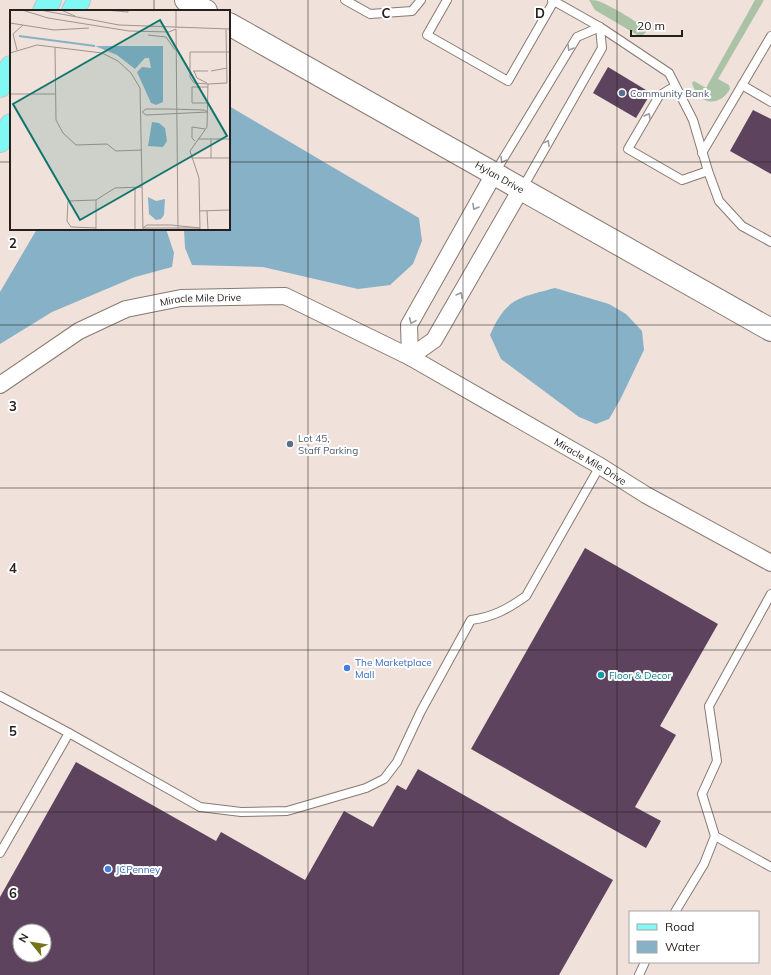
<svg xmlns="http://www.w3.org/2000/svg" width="771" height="975" viewBox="0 0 771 975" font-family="Mulish,sans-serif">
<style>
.green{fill:#aac2a6}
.water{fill:#87b1c6}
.building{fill:#5d435d;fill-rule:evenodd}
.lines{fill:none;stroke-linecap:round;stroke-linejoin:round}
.lane-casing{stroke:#877a73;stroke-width:10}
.street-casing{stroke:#877a73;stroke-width:18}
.secondary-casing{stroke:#877a73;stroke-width:24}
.primary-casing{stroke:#c6c5c4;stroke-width:24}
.lane{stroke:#fff;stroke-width:8}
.street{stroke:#fff;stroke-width:16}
.secondary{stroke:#fff;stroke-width:22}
.primary{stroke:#80f8f4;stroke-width:22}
.oneway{stroke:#9d9b9a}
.grid{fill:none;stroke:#25201e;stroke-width:1;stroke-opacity:0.55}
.service-dot{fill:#5c6f8a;stroke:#fff;stroke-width:1.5}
.shop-dot{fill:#3f7fe0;stroke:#fff;stroke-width:1.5}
.culture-dot{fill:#0f9aa8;stroke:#fff;stroke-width:1.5}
.labels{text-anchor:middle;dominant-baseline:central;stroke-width:4;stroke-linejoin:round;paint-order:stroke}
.service-label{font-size:10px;fill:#4e5e75;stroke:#fff;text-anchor:start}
.street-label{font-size:10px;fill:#25201e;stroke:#fff}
.shop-label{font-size:10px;fill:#366cbe;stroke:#fff;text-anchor:start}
.culture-label{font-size:10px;fill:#0d838f;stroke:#fff;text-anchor:start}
.inset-river{fill:none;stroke:#87b1c6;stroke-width:2}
.inset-road{fill:none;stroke:#9f948f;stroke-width:1}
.view{fill:#0f766e;fill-opacity:0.15;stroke:#0f766e;stroke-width:2}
.inset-edge{fill:none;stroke:#25201e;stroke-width:2}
.grid-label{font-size:13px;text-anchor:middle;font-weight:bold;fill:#25201e;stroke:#fff;stroke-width:4;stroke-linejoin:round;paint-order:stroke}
</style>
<rect width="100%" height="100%" fill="#f0e1da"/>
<g class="green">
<path d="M589,0C592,0 595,0 598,1C607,4 644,24 646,32L642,36H639L595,10Z"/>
<path d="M755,0H764L718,79L729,85L730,89C719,108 698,105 692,83L694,81L706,88Z"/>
</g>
<g class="water">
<path d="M229,106L419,218L422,241L413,264L390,285L358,289L263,267L192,265L185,248L184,229H229Z"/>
<path d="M37,229H166L174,253L172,267L135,277L52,312L0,344V292Z"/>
<path d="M555,288L609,304L626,314L642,331L644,350L620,400L609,419L596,424L579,417L501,359L490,335C506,298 518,298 555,288Z"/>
</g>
<g class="building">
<path d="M608,67L651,93L636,118L593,93Z"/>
<path d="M753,110L771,119V174L730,151Z"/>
<path d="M585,548L718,624L660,726L676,735L635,807L661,821L646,848L471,749Z"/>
<path d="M76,762L216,841L221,832L305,880L344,811L373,827L397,785L406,790L418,769L613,880L559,975H0V897ZM20,931H44V955H20Z"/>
</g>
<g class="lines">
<g class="lane-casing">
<g id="lane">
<path d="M345,0L370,14L412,11L421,0"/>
<path d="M447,0L427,35L508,81L554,1"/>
<path d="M552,0L600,27L669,73L693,120L708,171L719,201L742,226L771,242"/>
<path d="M742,85L771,102"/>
<path d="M675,86L659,96L628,149L682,180L708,171"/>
<path d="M702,153L771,36"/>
<path d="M494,174L577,37L600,27L602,48L522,189"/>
<path d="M0,696L69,733L200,807L241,812L287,811L366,788L384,779L397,762L421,711L471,620C493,617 508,609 526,596L600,466"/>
<path d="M715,836L771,867"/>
<path d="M0,853L69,733"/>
<path d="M675,912L704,864L715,836L702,794L717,761L709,706L771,594"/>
<path d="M639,975L645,962"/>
</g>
</g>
<g class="street-casing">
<g id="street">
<path d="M410,357L409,325L494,174"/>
<path d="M410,357L434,340L521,189"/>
<path id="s1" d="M0,385L79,331L126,309L181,298L285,296L410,357L600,466L646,495L771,563"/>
</g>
</g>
<g class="secondary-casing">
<g id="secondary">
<path d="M186,0L206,11"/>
<path id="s2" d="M229,24L771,330"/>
</g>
</g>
<g class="primary-casing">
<g id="primary">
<path d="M44,11L50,0"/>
<path d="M73,11L79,0"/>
<path d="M0,86L11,67"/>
<path d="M0,141L11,125"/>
</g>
</g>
<use href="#lane" class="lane"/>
<use href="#street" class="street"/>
<use href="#secondary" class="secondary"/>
<use href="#primary" class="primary"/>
</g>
<defs><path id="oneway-chevron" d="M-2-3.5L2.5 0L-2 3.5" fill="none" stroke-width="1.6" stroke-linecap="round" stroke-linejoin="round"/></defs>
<g class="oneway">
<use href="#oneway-chevron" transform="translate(570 48) rotate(121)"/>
<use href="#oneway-chevron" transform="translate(648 116) rotate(-60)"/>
<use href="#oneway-chevron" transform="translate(547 143) rotate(-60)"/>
<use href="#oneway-chevron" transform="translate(503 160) rotate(121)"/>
<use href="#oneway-chevron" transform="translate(475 207) rotate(120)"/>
<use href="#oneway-chevron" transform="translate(460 295) rotate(-60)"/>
<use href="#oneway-chevron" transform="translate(412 321) rotate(114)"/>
</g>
<path class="grid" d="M154,0V11M308,0V975M463,0V975M617,0V975M0,162H11M229,162H771M154,229V975M0,325H771M0,488H771M0,650H771M0,812H771"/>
<g class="service-dot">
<circle cx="622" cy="93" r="4"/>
<circle cx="290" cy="444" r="4"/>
</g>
<g class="shop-dot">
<circle cx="347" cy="668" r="4"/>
<circle cx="108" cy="869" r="4"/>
</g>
<circle class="culture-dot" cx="601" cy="675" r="4"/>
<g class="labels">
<g class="service-label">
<text x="630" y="93">Community Bank</text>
<text x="298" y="438">Lot 45,<tspan x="298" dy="12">Staff Parking</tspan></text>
</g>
<g class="street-label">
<text stroke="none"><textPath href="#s2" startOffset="311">Hylan Drive</textPath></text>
<text stroke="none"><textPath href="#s1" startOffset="223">Miracle Mile Drive</textPath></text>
<text stroke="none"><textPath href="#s1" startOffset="655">Miracle Mile Drive</textPath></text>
</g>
<g class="shop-label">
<text x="355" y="662">The Marketplace<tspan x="355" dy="12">Mall</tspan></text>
<text x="116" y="869">JCPenney</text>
</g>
<g class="culture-label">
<text x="609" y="675">Floor &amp; Decor</text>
</g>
</g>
<g transform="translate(10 10)">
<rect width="220" height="220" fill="#f0e1da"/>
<path d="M85,36H153V92L146,95L141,93L127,62L132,57L141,58L139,48H135L125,59L107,45ZM142,112L149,113L155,118L157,131L153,137L138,136ZM138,187L146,191L155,189L154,205L151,209L146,210L139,204Z" fill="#87b1c6"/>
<path class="inset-river" d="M9,26L85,36"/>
<path class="inset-road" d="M12,0L38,8L119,21L159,22L166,19M30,0L109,15L220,19M51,0L65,6M95,0L118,2V0M0,13L44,20L79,18M166,18V0M166,19L168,220M138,25L156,27L165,40M45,37L46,110L53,123L66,135L97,134L106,141L132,140M7,40L3,24L13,15M0,43L27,35L92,43L108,51L121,63L130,78L133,220M183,61H198M184,61L187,68L197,73M201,61L217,58M198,74L184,73L180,67V42H220M198,77H182V93H198M0,84H46M132,102L136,99H159L194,100L198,102M132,102L136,105L198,102M188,129H220M201,129V148M185,131L182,128V117L195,119M181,148H220M125,177V220M189,201L220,200M197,201L198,220M86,218L61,217L57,211L58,191L86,190L105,178L132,177M133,218L137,215H161L190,218M133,218H190M86,219V190M190,220L189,168L180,141L197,117L198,74L217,73L216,19"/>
<path class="view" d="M150,10L217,126L70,210L3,94Z"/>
<rect width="220" height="220" class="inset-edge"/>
</g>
<g class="grid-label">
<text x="386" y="18">C</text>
<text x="540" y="18">D</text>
<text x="13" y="248">2</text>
<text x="13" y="411">3</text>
<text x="13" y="573">4</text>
<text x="13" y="736">5</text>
<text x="13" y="898">6</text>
</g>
<rect x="629" y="911" width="130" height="52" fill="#ffffff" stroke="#a8a6a5"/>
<rect x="637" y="924" width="20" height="6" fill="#80f8f4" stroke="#a8a6a5"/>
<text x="665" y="931" font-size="12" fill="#25201e">Road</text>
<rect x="637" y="941" width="20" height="12" fill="#87b1c6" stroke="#a8a6a5"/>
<text x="665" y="951" font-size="12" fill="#25201e">Water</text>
<g transform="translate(32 943) rotate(300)"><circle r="19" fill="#ffffff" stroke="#a8a6a5"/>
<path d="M0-3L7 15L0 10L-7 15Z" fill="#76751a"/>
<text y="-6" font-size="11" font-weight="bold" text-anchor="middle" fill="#25201e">N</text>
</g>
<path d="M631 30v6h51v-6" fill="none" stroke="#25201e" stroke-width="2"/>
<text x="637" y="30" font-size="12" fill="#25201e" stroke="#ffffff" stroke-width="3" paint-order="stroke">20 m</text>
</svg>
